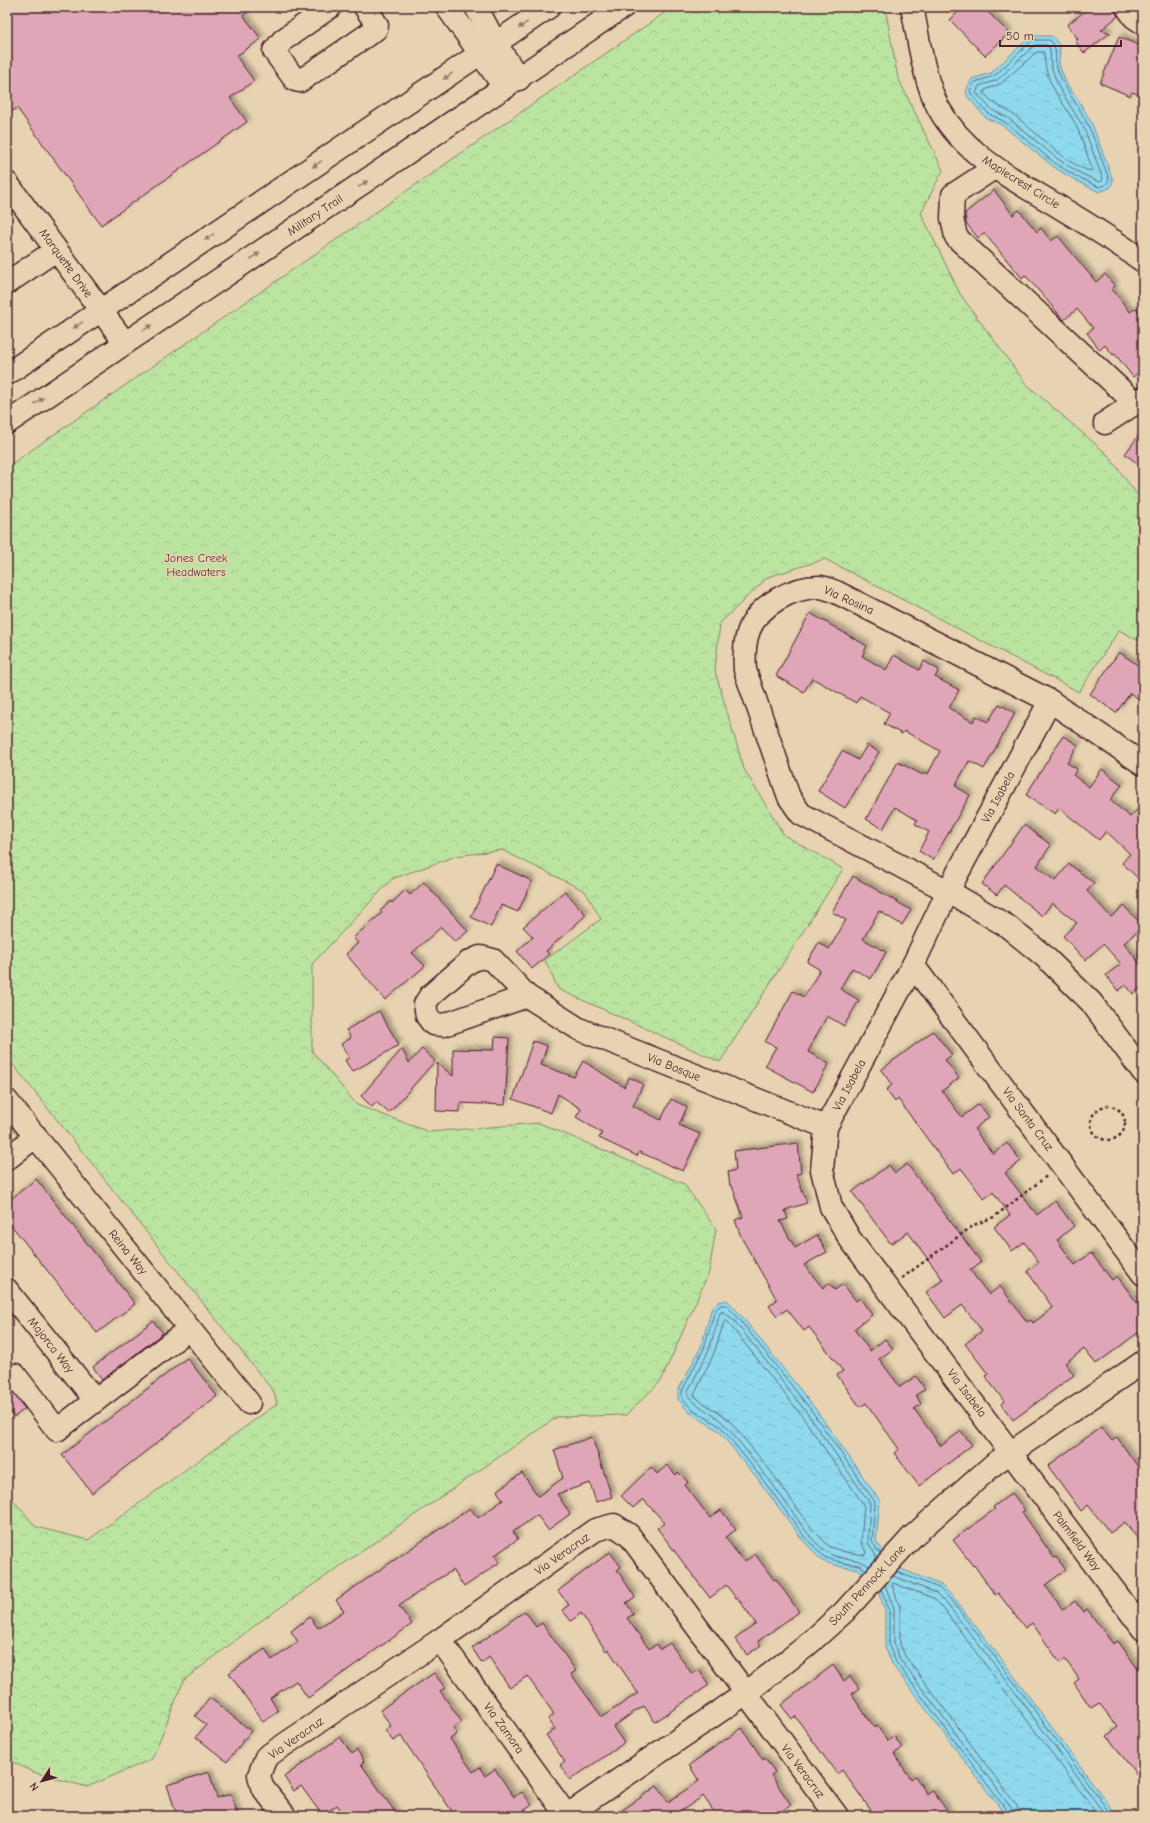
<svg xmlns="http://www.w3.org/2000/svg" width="1150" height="1823" viewBox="0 0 1150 1823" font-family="'Comic Neue',sans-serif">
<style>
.forest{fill:url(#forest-crowns);stroke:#828266}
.water{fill:url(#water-ripples);stroke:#738fa0}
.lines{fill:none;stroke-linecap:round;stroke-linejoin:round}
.shore{stroke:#656979;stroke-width:1}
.building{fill:#dfa6b8;stroke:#4a1f2b;filter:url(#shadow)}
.minor-casing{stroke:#4a1f2b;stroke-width:25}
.major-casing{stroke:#4a1f2b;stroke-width:25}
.path{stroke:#4a1f2b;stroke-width:2.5;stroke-dasharray:3 3;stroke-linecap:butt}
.minor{stroke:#e7d3b1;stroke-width:22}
.major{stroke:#e7d3b1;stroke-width:22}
.oneway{fill:#98796e}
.labels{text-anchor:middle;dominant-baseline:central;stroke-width:3.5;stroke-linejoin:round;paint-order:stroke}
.street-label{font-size:12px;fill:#4a1f2b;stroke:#e7d3b1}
.park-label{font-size:12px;fill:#5b3d3d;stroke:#e7d3b1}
</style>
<defs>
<pattern id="forest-crowns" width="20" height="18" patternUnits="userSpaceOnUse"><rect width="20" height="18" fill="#bbe4a1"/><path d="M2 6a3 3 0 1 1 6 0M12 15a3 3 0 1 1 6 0" fill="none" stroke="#a2c38b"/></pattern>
<pattern id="water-ripples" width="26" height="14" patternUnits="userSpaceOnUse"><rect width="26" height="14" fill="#8ed9ee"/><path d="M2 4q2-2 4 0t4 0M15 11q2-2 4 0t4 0" fill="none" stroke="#7cbacc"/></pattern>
<filter id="shadow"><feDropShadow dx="3.5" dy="-3.5" stdDeviation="2" flood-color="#0004"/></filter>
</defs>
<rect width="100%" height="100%" fill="#e7d3b1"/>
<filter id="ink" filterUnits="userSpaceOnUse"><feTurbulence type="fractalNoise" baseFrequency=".025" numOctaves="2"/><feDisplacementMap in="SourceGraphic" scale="8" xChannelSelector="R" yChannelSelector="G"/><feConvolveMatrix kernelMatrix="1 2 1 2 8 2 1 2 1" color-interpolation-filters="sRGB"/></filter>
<g filter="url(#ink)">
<path class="forest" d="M673,7H885L898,78L943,170L921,213L960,294L1026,384L1108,455L1143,503V643L1119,630L1079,692L825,559L768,577L720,623L715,671L744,769L784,835L843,869L720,1062L558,989L545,960L601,919L585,891L502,850L456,856L392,879L312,964V1051L357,1105L429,1132L539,1123L684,1184L716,1229L709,1272L661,1381L626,1415L557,1417L262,1620L184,1680L152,1759L87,1787L33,1772L7,1759V1493L36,1527L88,1540L277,1404L274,1392L7,1057V467Z"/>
<g class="water">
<path d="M1031,36H1052L1060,46L1059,64L1066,83L1079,101L1092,124L1113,180L1110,188L1099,192L1073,179L1054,167L1002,125L986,118L968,97L966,91L972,79L991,73Z"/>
<path d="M727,1300L739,1313L814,1407L880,1501L876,1541L885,1554L896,1567L941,1585L953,1597L1005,1664L1117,1816H1006L892,1664L885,1647V1610L879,1594L871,1579L858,1569L842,1567L822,1561L802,1539L757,1478L718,1430L689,1412L678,1399V1391L701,1347L712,1307L719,1302Z"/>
</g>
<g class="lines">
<g class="shore">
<path d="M1033,40H1050C1059,49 1053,60 1058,71C1065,90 1079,106 1088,125C1096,142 1102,161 1109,179L1106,185L1099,187L1075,176L1056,164L1005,122L989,114L972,95L970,91L975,82L994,76Z"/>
<path d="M1035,45H1047L1050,49L1051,66L1058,86L1084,128L1103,179L1102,181L1099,182L1078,172L1059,160L1008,118L992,110L976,93L979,86L997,80Z"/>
<path d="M1037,52H1044C1045,89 1065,100 1078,130C1084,143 1087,156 1092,168L1091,171C1066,166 1033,128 1011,113C999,105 995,106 984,93L985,90L1000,84Z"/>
<path d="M727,1321L802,1416L864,1505L861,1542L866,1552L865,1555L845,1552L830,1547L813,1530L769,1469L729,1420L699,1400L694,1395L714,1353L724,1322Z"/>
<path d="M869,1566C856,1556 839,1561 827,1552C809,1540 797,1517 784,1500C766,1475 746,1450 726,1426C716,1414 699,1409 688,1396L687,1393L709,1350L720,1313L722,1311L733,1319L807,1413L870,1503L868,1542L877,1558"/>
<path d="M866,1570L859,1565L843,1563L824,1557L805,1537L760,1476L721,1427L692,1409L682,1398V1391L704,1348L715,1310L721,1305H726L736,1315L811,1410L875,1502L872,1541L880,1554"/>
<path d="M897,1572L939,1588L950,1599L1002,1666L1112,1816"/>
<path d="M893,1576L936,1593L946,1603L998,1669L1106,1816"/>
<path d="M885,1585L894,1609V1645L900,1659L1012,1809L1014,1816"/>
<path d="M881,1589L889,1609V1646L896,1662L1008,1812L1009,1816"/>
<path d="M1020,1816L1017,1806L905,1656L900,1644V1607L892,1585L893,1583L933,1598L942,1607L1099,1816"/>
</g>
</g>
<g class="building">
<path d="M7,7H254L243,15L261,39L236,56L254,81L230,98L247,122L101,225L17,108L7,115Z"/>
<path d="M963,7H983L1009,33L985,56L950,20Z"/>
<path d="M1090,7H1113L1118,16L1101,30L1110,33L1084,53L1075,41L1078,39L1067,25Z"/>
<path d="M1119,37L1143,47V96L1132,92L1130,96L1100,83Z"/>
<path d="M994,190L1013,215L1019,210L1037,232L1041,228L1051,241L1058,236L1096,282L1105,274L1115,286L1112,289L1130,312L1136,308L1143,317V369L1133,377L1115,354L1113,355L1105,345L1100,350L1087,333L1093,328L1077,309L1064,320L1025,275L1022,278L984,233L978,238L966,223L965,213Z"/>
<path d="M1143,430V468L1125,454Z"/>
<path d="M810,613L867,646L862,656L886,670L894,655L919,670L924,661L939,670L935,677L959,690L949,708L973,722L976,716L988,722L999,704L1015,713L984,769L969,761L955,786L970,795L933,860L919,851L929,832L915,824L917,820L895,807L883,829L866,819L898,762L923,775L925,772L928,774L940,751L904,731L902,734L884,724L890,713L860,696L856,703L812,678L804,692L776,676Z"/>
<path d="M1119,652L1143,669V702L1130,693L1116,713L1090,694Z"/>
<path d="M1063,736L1078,745L1067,763L1077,769L1073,775L1089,787L1102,769L1122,785L1110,800L1130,817L1143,804V883L1122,863L1130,854L1106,831L1099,840L1059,808L1055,814L1026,795Z"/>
<path d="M867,745L879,752L845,808L818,791L842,751L858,760Z"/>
<path d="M1024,825L1051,845L1037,866L1055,881L1069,864L1094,883L1087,891L1111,917L1124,906L1143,926L1124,943L1143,968V986L1133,994L1126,985L1118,991L1106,975L1121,964L1103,944L1085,960L1063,936L1077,923L1052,903L1042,916L1004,885L997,895L982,884Z"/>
<path d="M496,864L532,881L518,912L501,905L491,927L471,917Z"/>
<path d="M853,876L911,910L902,925L879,911L863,939L886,952L871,979L852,968L840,989L859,1000L844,1026L827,1016L815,1038L808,1052L829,1064L813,1092L765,1066L776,1047L765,1042L793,991L804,997L820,970L807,962L819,942L829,949L846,920L832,912Z"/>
<path d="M424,882L468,931L455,942L441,927L412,953L425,966L385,1000L346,954L358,943L353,938L382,913L380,911L391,901L392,903L405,890L410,895Z"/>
<path d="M565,891L586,915L546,951L549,954L532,969L517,951L533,937L523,927Z"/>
<path d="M379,1011L399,1045L352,1072L345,1060L349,1058L341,1044L351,1038L346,1030Z"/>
<path d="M933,1031L952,1055L945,1060L959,1078L942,1091L962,1117L979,1104L989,1117L974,1129L993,1154L1007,1143L1021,1161L1005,1173L1037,1215L1055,1201L1074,1226L1057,1240L1075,1265L1091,1253L1112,1280L1117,1276L1143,1311V1329L1096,1364L1084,1349L1065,1363L1074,1375L1013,1420L1001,1404L1004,1401L985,1376L988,1374L965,1344L982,1331L962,1305L945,1318L926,1292L943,1280L908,1232L891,1244L852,1192L889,1165L895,1173L907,1164L981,1262L970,1270L989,1295L1000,1286L1027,1322L1031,1320L1033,1323L1053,1308L1027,1271L1039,1262L1024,1242L1012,1251L994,1227L1010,1215L993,1192L984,1199L961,1168L953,1174L898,1099L895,1102L886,1090L892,1085L881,1070Z"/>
<path d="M495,1037L509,1038L505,1105L460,1103V1112L436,1111L437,1063L453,1076V1049L494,1050Z"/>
<path d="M533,1041L547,1046L541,1065L574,1077L583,1061L624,1087L629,1077L643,1084L633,1106L661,1120L671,1099L687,1107L679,1125L700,1134L683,1171L639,1152L637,1156L599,1138L602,1133L576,1117L581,1109L558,1094L551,1113L513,1099Z"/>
<path d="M402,1049L409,1063L422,1049L435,1061L389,1113L376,1102L372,1107L361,1096Z"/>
<path d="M798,1143L801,1173L796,1174L807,1203L785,1210L788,1219L780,1221L795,1248L817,1235L827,1252L804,1265L823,1288L829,1283L835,1290L843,1284L856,1301L860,1298L872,1315L854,1329L870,1351L885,1339L893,1349L879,1359L900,1387L916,1376L925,1389L916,1395L921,1404L914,1409L941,1446L961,1431L972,1445L919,1486L894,1453L899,1449L866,1403L860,1407L837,1375L843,1371L809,1327L804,1331L787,1309L777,1316L769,1306L777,1300L741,1237L735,1220L743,1217L732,1186H730L728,1172L736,1170L734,1151Z"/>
<path d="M36,1179L135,1304L97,1333L7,1220V1202Z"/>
<path d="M153,1321L163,1333L102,1380L93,1367Z"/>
<path d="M187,1358L217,1396L92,1493L62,1455Z"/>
<path d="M7,1385L25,1409L14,1417L7,1407Z"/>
<path d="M1101,1427L1112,1441L1117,1437L1143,1474V1546L1125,1522L1110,1533L1088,1505L1081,1511L1048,1466Z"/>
<path d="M592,1437L612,1497L596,1502L590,1483L557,1494L570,1514L548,1530L537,1515L513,1532L518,1539L495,1555L500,1562L464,1587L453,1570L433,1582L399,1606L412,1624L308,1698L296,1681L270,1698L278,1711L263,1722L229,1673L265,1649L272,1660L298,1642L291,1631L310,1617L318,1628L344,1611L336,1600L470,1508L478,1518L503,1500L497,1491L522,1473L538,1496L563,1478L554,1450Z"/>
<path d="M667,1465L676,1475L678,1472L688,1482L685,1485L710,1518L721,1510L736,1530L725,1537L744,1562L755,1554L774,1580L776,1579L799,1612L758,1641L761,1645L747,1655L735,1639L756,1624L737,1597L736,1598L726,1585L710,1598L657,1528L665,1523L643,1499L633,1508L621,1496L651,1467L657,1474Z"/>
<path d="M1012,1493L1025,1510L1022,1512L1054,1558L1056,1557L1066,1570L1045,1585L1063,1610L1075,1601L1083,1612L1087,1609L1113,1644L1118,1641L1143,1676V1783L1107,1736L1118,1727L1099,1703L1091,1708L1074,1683L1079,1679L1065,1659L1060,1663L1032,1623L1025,1628L998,1593L995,1595L974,1565L973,1566L953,1540L995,1509L993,1507Z"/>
<path d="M610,1552L621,1567L617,1570L635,1597L626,1603L634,1614L627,1618L649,1649L657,1644L660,1649L670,1643L692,1674L699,1670L709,1685L655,1722L644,1706L638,1710V1709L613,1727L624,1743L570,1780L560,1765L565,1762L546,1735L555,1729L548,1719L554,1714L527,1676L510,1688L489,1657L482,1663L472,1648L525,1611L536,1627L542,1623L576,1671L571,1674L602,1717L638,1693L608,1649L606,1651L581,1613L571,1621L562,1610L569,1605L558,1591Z"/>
<path d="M833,1665L844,1681L850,1676L859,1688L851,1694L875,1728L877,1726L888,1741L894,1736L902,1748L894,1754L911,1779L915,1776L927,1794L932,1790L951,1816H875L842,1770L837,1774L795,1716L792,1719L781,1705Z"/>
<path d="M434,1673L445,1688L440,1691L462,1722L453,1728L457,1734L450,1739L473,1772L480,1767L485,1776L495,1769L514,1797L522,1792L532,1805L516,1816H455L401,1736L393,1741L385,1730L391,1726L380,1710Z"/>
<path d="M210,1698L251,1731L227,1762L196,1737L206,1725L195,1716Z"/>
<path d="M742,1728L763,1760L765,1758L775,1772L771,1775L791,1805L775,1816H717L703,1796L677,1814L678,1816H614L657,1786L668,1802L699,1781L689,1765Z"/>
<path d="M340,1737L352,1754L357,1750L364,1761L361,1764L398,1816H345L337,1805L322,1815L301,1786L294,1791L284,1777Z"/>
<path d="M209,1772L217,1798L231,1794L238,1816H177L167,1785Z"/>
</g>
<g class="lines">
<g class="minor-casing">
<g id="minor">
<path d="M330,7L283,40L274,51L295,80L300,81L376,29L377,25L365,7"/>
<path d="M447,7L505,88"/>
<path d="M476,7L496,44L519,79"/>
<path d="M912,7C919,40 923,77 938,107C964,155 1011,178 1056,205C1086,223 1115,241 1143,261"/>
<path d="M1127,7L1134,17L1143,23"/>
<path d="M994,168L953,195L952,218L956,237L1135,403"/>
<path d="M7,183L125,343"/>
<path d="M7,283L56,250"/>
<path d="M1105,423L1143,398"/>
<path d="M1050,701L948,891L913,965L826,1127L822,1170L831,1207L850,1239L1143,1629"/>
<path d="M1143,764L1050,701L836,592C831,590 824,587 819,587C792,587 759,605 749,630C744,643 744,656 745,670L789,797L801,814L948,891L1007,926L1044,956L1091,1002L1143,1072"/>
<path d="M913,965L1143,1274"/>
<path d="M527,996L444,1025L433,1024L427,1016L425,1004L430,996L469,962L480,957L493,960L527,996L579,1029L826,1127"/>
<path d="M7,1101L249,1403"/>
<path d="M7,1159L36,1136"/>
<path d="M7,1290L95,1400"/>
<path d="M15,1375L57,1430L189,1329"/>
<path d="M440,1640L567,1816"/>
<path d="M285,1816L262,1787L259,1775L266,1757L440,1640L595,1530L614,1525L629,1535L837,1816"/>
<path d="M566,1816L745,1694L805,1647L844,1612L913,1536L994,1464L1143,1362"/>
</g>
</g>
<g class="major-casing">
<g id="major">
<path d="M7,374L549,7"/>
<path d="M7,423L623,7"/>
</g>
</g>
<g class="path">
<circle cx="1108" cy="1123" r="17"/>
<path d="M902,1278L974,1225L994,1217L1048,1175"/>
</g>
<use href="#minor" class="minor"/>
<use href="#major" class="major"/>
</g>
<defs><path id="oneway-solid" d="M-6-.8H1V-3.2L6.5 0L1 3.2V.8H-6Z"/></defs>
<g class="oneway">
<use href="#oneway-solid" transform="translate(523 25) rotate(145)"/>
<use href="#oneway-solid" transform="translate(448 76) rotate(146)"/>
<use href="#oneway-solid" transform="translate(317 164) rotate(146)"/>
<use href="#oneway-solid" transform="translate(363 184) rotate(-34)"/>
<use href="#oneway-solid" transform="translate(209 237) rotate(146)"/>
<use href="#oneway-solid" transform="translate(255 256) rotate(-34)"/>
<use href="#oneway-solid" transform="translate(78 325) rotate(146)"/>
<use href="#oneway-solid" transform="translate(147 328) rotate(-34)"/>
<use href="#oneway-solid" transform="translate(39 401) rotate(-34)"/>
</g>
</g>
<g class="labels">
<g class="street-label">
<text transform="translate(1021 182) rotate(32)">Maplecrest Circle</text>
<text transform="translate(315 215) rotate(-34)">Military Trail</text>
<text transform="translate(66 263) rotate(54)">Marquette Drive</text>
<text transform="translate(849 600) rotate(24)">Via Rosina</text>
<text transform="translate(998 797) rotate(-62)">Via Isabela</text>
<text transform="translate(674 1067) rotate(22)">Via Bosque</text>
<text transform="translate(849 1085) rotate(-62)">Via Isabela</text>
<text transform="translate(1028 1119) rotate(53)">Via Santa Cruz</text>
<text transform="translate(128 1252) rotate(51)">Reina Way</text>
<text transform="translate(51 1345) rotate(52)">Majorca Way</text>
<text transform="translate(967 1393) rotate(53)">Via Isabela</text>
<text transform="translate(1077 1541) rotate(53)">Palmfield Way</text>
<text transform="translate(562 1554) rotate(-35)">Via Veracruz</text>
<text transform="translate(867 1585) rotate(-47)">South Pennock Lane</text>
<text transform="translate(504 1728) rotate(54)">Via Zamora</text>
<text transform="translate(296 1738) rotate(-35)">Via Veracruz</text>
<text transform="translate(803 1771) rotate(53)">Via Veracruz</text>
</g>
<g class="park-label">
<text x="196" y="558">Jones Creek<tspan x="196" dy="14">Headwaters</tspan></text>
</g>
</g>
<rect width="1150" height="1823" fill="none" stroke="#e7d3b1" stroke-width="24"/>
<rect x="12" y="12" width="1126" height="1799" fill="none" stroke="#4a1f2b" stroke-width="1.5" filter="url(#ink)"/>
<g transform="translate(42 1781) rotate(234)" stroke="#e7d3b1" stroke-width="3" paint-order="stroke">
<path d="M0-3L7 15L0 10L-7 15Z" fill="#4a1f2b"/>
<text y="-6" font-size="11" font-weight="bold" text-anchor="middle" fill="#4a1f2b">N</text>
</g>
<path d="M1000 40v6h121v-6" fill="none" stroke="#4a1f2b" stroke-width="2"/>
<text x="1006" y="40" font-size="12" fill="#4a1f2b" stroke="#e7d3b1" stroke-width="3" paint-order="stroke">50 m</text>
</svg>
